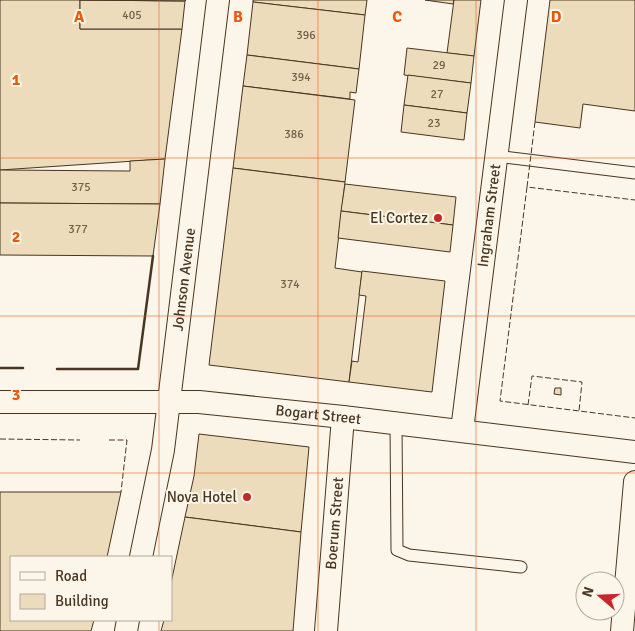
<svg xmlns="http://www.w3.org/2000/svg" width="635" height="631" viewBox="0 0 635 631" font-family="Signika,sans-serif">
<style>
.building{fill:#ecdcbc;stroke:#4a3520}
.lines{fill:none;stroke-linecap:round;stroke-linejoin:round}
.service-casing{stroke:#4a3520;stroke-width:13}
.minor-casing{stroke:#4a3520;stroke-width:24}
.service{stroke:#fbf6e9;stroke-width:11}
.minor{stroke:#fbf6e9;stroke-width:22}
.fence{stroke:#4a3520;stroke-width:1;stroke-dasharray:6 2.5;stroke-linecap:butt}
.wall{stroke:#4a3520;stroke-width:2.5}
.grid{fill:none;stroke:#e8590c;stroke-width:1;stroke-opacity:0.55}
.poi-dot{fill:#c62828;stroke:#fbf6e9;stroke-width:2}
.labels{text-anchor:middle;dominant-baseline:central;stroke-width:4;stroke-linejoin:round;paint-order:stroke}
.number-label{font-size:12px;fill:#725f47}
.street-label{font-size:15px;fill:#4a3520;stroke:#fbf6e9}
.poi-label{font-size:15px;fill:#4a3520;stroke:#fbf6e9;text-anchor:end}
.grid-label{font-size:16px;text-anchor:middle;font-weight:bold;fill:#e8590c;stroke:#fbf6e9;stroke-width:4;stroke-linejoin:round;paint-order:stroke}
</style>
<rect width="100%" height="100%" fill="#fbf6e9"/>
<g class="building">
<path d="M0,0H80V29H182L165,159L0,170Z"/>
<path d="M80,0L185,1L182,29H80Z"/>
<path d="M80,0H186L185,1Z"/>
<path d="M253,0H367L365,15L253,2Z"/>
<path d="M425,0H454L453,4Z"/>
<path d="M454,0H481L474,56L447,53Z"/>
<path d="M550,0H635V111L583,104L580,128L535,122Z"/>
<path d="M253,2L365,15L359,69L247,55Z"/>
<path d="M407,48L474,56L471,83L404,75Z"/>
<path d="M247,55L359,69L356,93L350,92V99L243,86Z"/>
<path d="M408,75L471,83L467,113L404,105Z"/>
<path d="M243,86L355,100L345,182L233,168Z"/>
<path d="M404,105L467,113L464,140L401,132Z"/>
<path d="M165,159L160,204L0,203V170L130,171V161Z"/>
<path d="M233,168L345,182L335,268L362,272L349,382L209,365Z"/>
<path d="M345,184L456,197L453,225L341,211Z"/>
<path d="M0,203L160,204L153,256L0,255Z"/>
<path d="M341,211L453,225L450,252L338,238Z"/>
<path d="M362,271L445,281L432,392L349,382L352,361L358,362L366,296L359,295Z"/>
<path d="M555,388H561V395L554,394Z"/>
<path d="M199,434L309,447L301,532L185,517L194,476Z"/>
<path d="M0,492H121L107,557H11V620H94L91,631H0Z"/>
<path d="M185,517L301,532L293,631H161L164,620H171V583Z"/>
</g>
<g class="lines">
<g class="service-casing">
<g id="service">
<path d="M496,156L635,173"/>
<path d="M396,423L397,550L409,555L521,567"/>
</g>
</g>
<g class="minor-casing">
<g id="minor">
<path id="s1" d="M0,402H199L343,417L635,452"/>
<path id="s2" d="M462,430L516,0"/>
<path id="s3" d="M141,557L163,450L218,0"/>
<path d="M126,631L128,620"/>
<path id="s4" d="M326,631L343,417"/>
<path d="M622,631L635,482"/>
</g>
</g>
<use href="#service" class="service"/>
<use href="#minor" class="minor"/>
<g class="fence">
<path d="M535,122L527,187L635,200"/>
<path d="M527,187L500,401L635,418"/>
<path d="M528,405L532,376L582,382L579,411"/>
<path d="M0,439L80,440"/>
<path d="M109,440H127L121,492"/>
</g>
<g class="wall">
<path d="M0,368H23"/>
<path d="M57,369H138L153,256"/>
</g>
</g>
<path class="grid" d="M159,0V557M318,0V631M476,0V631M0,158H635M0,316H635M0,473H635M159,620V631"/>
<g class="poi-dot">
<circle cx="438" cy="218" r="5"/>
<circle cx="247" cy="497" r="5"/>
</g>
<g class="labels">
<g class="number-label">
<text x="132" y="15">405</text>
<text x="306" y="35">396</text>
<text x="439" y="65">29</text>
<text x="301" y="77">394</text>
<text x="437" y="94">27</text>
<text x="434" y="123">23</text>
<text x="294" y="134">386</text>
<text x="81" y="187">375</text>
<text x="78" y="229">377</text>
<text x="290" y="284">374</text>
</g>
<g class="street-label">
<text stroke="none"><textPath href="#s2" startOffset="216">Ingraham Street</textPath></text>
<text stroke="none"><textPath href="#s3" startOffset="281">Johnson Avenue</textPath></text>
<text stroke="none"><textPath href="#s1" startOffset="319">Bogart Street</textPath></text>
<text stroke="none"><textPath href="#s4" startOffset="108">Boerum Street</textPath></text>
</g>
<g class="poi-label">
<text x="428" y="218">El Cortez</text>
<text x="237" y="497">Nova Hotel</text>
</g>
</g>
<g class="grid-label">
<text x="79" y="22">A</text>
<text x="238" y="22">B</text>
<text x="397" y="22">C</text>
<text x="556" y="22">D</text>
<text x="16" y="85">1</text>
<text x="16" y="242">2</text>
<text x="16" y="400">3</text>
</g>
<rect x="10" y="556" width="162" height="65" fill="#fbf6e9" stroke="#b4a999"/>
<rect x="20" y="572" width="25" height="8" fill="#fbf6e9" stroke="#b4a999"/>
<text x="55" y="581" font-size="15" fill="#4a3520">Road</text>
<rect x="20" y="594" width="25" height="15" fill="#ecdcbc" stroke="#b4a999"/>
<text x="55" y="606" font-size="15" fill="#4a3520">Building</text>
<g transform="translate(600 596) rotate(289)"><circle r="24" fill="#fbf6e9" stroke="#b4a999"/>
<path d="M0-4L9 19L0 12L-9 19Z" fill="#c62828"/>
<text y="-8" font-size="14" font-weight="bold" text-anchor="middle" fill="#4a3520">N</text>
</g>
</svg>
